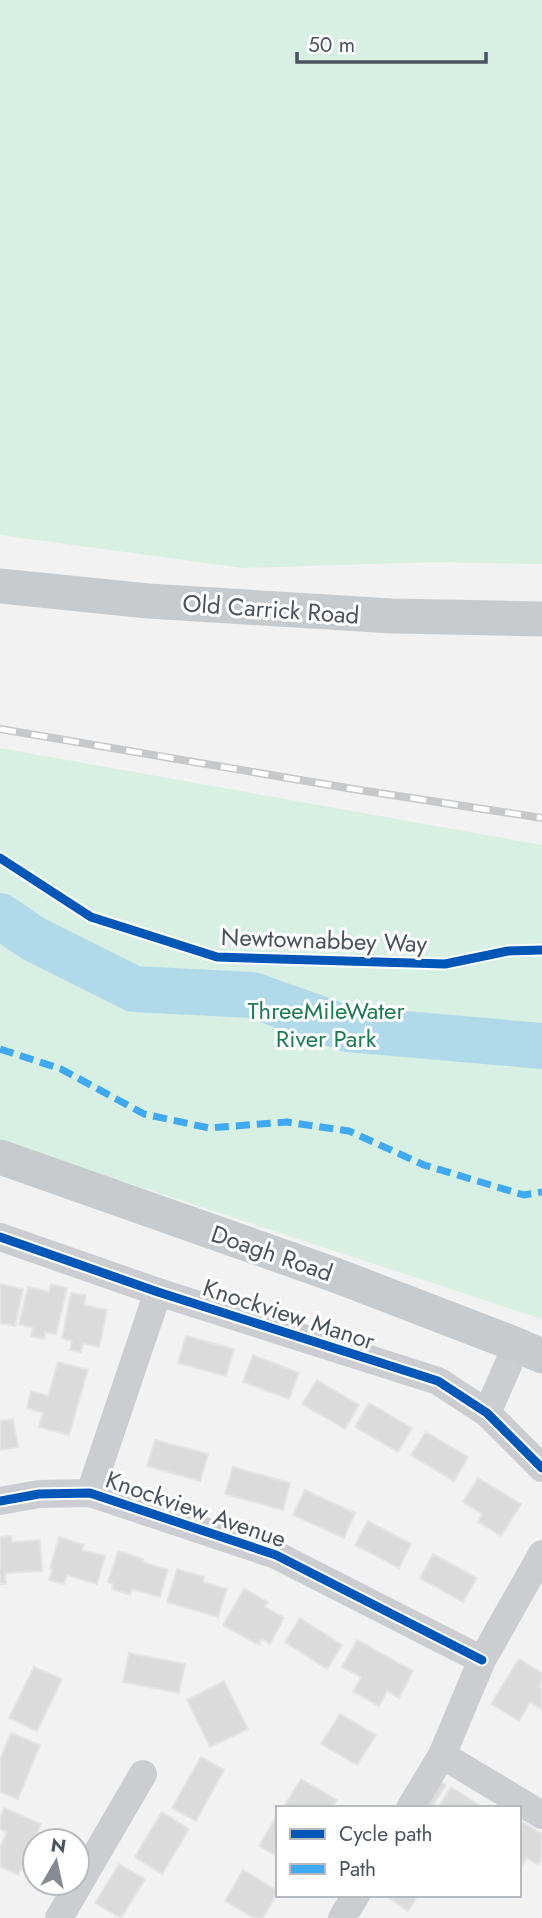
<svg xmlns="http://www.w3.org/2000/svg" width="542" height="1918" viewBox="0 0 542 1918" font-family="Jost,sans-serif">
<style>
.green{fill:#d8efe3}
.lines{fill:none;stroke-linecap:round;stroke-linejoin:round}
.river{stroke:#b0daea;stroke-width:46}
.building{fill:#dbdbdc;stroke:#e4e4e5;stroke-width:2}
.minor{stroke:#cccdd0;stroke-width:28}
.major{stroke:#c8cbce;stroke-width:35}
.rail-casing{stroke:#c7c8ca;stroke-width:8}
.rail{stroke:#fff;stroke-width:5;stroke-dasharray:16;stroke-linecap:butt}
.quiet{stroke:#3fa9f5;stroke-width:7;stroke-dasharray:14 7;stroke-linecap:butt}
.cycleway-casing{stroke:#fff;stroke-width:13}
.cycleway{stroke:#0057b8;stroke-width:9}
.labels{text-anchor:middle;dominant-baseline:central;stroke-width:6;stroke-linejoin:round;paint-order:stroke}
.street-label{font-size:24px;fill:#4a535e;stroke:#fff}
.park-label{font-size:24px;fill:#1d7c54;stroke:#fff}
</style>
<rect width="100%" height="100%" fill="#f2f2f2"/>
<g class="green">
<path d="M0,0H542V564L433,562L243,568L0,535Z"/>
<path d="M0,748L542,845V1319L0,1141Z"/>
</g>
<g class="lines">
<path class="river" d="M0,916L34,939L134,989L252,995L348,1029L542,1046"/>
</g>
<g class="building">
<path d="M0,1284L23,1289L15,1326L0,1323Z"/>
<path d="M51,1284L67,1288L56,1334L45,1332L44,1339L31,1336L33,1328L19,1324L28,1287L49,1292Z"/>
<path d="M71,1293L86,1295L84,1305L107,1310L99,1347L83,1343L81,1352L70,1350L72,1341L62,1338Z"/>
<path d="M186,1336L234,1349L226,1376L178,1363Z"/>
<path d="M253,1355L299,1373L289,1399L243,1382Z"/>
<path d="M58,1362L88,1370L69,1435L39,1427L43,1413L27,1408L31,1391L48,1396Z"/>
<path d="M317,1380L359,1405L345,1429L302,1404Z"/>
<path d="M369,1403L412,1428L398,1452L355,1427Z"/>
<path d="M13,1419L18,1447L0,1450V1421Z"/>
<path d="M426,1432L468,1457L454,1481L411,1455Z"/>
<path d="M155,1440L208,1454L200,1481L147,1466Z"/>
<path d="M233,1467L290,1483L283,1510L225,1494Z"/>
<path d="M478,1478L521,1504L501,1536L478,1522L482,1514L463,1502Z"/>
<path d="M305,1490L355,1513L344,1538L293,1515Z"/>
<path d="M368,1521L411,1544L399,1568L355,1545Z"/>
<path d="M11,1536L12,1542L40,1540L42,1571L5,1573L6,1584H0V1537Z"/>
<path d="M59,1537L84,1545L82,1550L105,1556L97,1584L67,1575L64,1584L49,1580L52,1570L50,1569Z"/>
<path d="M118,1551L143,1559L142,1562L168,1570L160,1597L132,1589L130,1595L112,1589L113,1584L108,1582Z"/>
<path d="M433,1554L477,1578L463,1602L420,1578Z"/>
<path d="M177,1569L204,1577L203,1582L227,1589L218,1617L167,1602Z"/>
<path d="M244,1589L268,1602L265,1607L284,1618L270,1644L262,1639L259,1645L223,1625Z"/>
<path d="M300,1618L342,1645L327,1669L285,1642Z"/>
<path d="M357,1640L413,1671L399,1698L387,1691L379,1706L353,1692L361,1677L342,1667Z"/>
<path d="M129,1653L185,1664L179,1693L123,1682Z"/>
<path d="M519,1659L542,1673V1682L539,1687L542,1689V1709L530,1702L519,1721L491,1704Z"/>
<path d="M34,1667L62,1679L37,1731L9,1718Z"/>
<path d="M224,1681L248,1729L210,1747L187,1700Z"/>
<path d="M340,1714L376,1735L357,1765L321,1744Z"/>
<path d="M11,1733L40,1745L18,1799L0,1792V1760Z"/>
<path d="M201,1757L224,1770L196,1821L172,1808Z"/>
<path d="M434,1778L446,1785L431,1808H418Z"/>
<path d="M301,1779L337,1800L332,1808H283Z"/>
<path d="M451,1787L484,1808H438Z"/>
<path d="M4,1808L41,1824L18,1875L0,1866V1848L7,1832L0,1829V1818Z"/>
<path d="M162,1812L189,1829L162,1874L135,1857Z"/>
<path d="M277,1815L278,1816V1857L259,1846Z"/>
<path d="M519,1820L542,1834V1859L538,1865L527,1858L523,1864L519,1862Z"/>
<path d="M119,1864L145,1879L121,1918L95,1903Z"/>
<path d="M243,1870L278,1891L263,1918H254L225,1901Z"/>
<path d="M385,1895H418L408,1911Z"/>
</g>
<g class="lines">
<g class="minor">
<path d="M0,1237L158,1292L438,1381L487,1413L542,1468"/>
<path d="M487,1413L517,1345"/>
<path d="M90,1493L158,1292"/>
<path d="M0,1501L39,1494L90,1493L276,1555L482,1660"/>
<path d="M442,1755L542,1815"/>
<path d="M410,1808L442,1755L482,1660L542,1554"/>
<path d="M59,1918L143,1774"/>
<path d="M342,1918L356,1895"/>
</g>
<g class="major">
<path d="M0,586L148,601L392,616L542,619"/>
<path d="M0,1157L335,1275L517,1345L542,1356"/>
</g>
<g class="rail-casing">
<path id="rail" d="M0,729L353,789L542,818"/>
</g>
<use href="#rail" class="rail"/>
<path class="quiet" d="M0,1049L61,1069L144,1114L209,1128L287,1122L349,1131L424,1165L524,1195L542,1192"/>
<g class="cycleway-casing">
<g id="cycleway">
<path d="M0,858L91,917L217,957L445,964L508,951L542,950"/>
<path d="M0,1237L158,1292L438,1381L487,1413L542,1468"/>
<path d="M0,1501L39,1494L90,1493L276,1555L482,1660"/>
</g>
</g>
<use href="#cycleway" class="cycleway"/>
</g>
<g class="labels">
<g class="street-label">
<text transform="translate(271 609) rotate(4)">Old Carrick Road</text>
<text transform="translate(324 940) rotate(2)">Newtownabbey Way</text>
<text transform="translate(272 1253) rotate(19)">Doagh Road</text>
<text transform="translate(289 1314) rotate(18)">Knockview Manor</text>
<text transform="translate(196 1509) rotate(19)">Knockview Avenue</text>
</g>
<g class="park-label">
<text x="326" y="1010">ThreeMileWater<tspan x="326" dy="28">River Park</tspan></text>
</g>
</g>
<rect x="276" y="1806" width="245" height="91" fill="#ffffff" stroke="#b7babf" stroke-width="2"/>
<rect x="290" y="1829" width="35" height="10" fill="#0057b8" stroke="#b7babf" stroke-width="2"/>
<text x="339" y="1841" font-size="21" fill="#4a535e">Cycle path</text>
<rect x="290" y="1864" width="35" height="10" fill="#3fa9f5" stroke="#b7babf" stroke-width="2"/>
<text x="339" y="1876" font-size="21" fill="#4a535e">Path</text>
<g transform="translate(56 1862) rotate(9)"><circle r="33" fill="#ffffff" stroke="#b7babf" stroke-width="2"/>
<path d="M0-5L12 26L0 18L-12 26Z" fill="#858b92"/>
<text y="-10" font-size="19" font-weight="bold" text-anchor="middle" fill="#4a535e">N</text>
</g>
<path d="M297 52v10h189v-10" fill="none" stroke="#4a535e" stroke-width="3.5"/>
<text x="308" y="52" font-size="21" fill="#4a535e" stroke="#ffffff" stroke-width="5" paint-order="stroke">50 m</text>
</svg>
